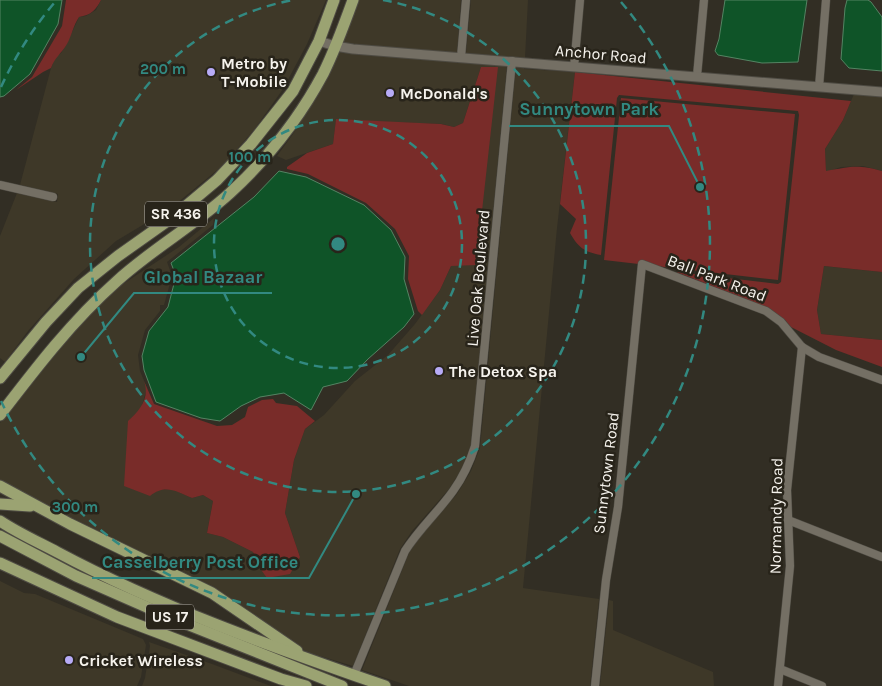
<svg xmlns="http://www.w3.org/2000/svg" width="882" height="686" viewBox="0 0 882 686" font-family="Karla,sans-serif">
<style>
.built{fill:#3e3828}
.green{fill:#792c29}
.water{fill:#0f5428;stroke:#548463}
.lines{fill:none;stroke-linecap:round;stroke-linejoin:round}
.minor-casing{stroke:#4e4b43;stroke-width:9}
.tertiary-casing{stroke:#4e4b43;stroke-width:11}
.primary-casing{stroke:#4e4b43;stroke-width:13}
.minor{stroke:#746f64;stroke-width:8}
.tertiary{stroke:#746f64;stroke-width:9}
.primary{stroke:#9ba372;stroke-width:11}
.ring{fill:none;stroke:#328981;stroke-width:2.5;stroke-dasharray:9 6}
.poi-dot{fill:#b7abf7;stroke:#28241a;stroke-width:2}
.labels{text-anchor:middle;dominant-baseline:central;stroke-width:5;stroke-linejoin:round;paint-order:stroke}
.shield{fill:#28241a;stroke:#b8b5ae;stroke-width:1}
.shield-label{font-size:15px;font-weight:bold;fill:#f6f3ed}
.street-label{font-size:16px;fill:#f6f3ed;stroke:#28241a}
.poi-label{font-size:16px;font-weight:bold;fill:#f6f3ed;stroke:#28241a;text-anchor:start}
.centre{fill:#328981;stroke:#28241a;stroke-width:2.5}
.ring-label{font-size:15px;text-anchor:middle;font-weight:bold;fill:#328981;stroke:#28241a;stroke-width:5;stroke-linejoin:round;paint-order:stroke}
.leader{fill:none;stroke:#328981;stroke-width:2}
.callout-dot{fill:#328981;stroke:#28241a;stroke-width:2}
.callout-label{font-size:18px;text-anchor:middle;font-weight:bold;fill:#328981;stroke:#28241a;stroke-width:5;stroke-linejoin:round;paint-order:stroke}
</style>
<rect width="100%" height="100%" fill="#322e24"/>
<g class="built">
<path d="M101,0H326L307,44L283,89L254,130L221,167L171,208L116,241L74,279L28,331L5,362L0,358V236L17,193L57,202L58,194L20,185L51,68L55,57L61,53L66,45L79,17L86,16L96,10Z"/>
<path d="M359,0H461L457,53L343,43Z"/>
<path d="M471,0H528L525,58L466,53Z"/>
<path d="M340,51L507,65L471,445L463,467L449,489L412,531L400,549L353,666L307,652L262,620L214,589L72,520L0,481V423L31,382L85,319L114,290L179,247L214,218L213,225L167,262L172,276L164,305H160V311L145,330L138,355L140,371L147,388L141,409L128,422L158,490L172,489L192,498L203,495L213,501L207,533L223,537L253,552L259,567L300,557L285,513L294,460L305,429L324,415L355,381L388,355L415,324L440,290L451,266L481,67L463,123L454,127L442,124L336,120L333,144L286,160L277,156L293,134Z"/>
<path d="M516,66L524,67V69L575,72L557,228L523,588L599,599L590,686H409L362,670L409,553L420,536L457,494L471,471L480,448Z"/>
<path d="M854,94L882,96V171L863,166L841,167L826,172L825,149L843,120Z"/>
<path d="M824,266L882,272V340L821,334L817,310Z"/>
<path d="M0,581L24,593L35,594L143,639L146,645L141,677L137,686H0Z"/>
<path d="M609,600L613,601V630L713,672L714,686H600Z"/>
<path d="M149,642L212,664L271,686H142L145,678L150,646Z"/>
</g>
<g class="green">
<path d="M66,0H101C96,10 91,15 79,17C73,26 72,35 67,44C61,54 55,57 51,68L43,72L16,90L32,77L62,26Z"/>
<path d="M481,67H498L476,265L451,266L440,290L422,315L418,311L408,279L409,256L395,229L366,203L308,174L287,169V167L307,153L333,144L336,119L441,124L454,127L463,123Z"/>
<path d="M575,72L851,101L843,120L825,149L826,171C850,167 857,164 882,171V272L824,266L817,310L821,334L882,340V367L836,350L791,327L785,320L769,308L676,272L778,284L781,282L799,115L798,111L619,95L617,98L601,255C584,252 578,247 570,233L576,219L560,204Z"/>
<path d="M621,98L795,114L778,280L604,260Z"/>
<path d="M144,381L154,404L217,426L232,425L245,417L248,407L262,400L273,399L276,403L297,406L315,421L305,429L294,460L285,513L300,557L290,574L267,578L259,567L253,552L223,537L207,533L213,501L203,495L192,498C176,491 165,484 150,496L124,486L128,421C140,410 150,398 144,381Z"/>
</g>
<g class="water">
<path d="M0,0H62L58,24L30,74L4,96L0,97Z"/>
<path d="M725,0H807L798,62L762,63L718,55L715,51L719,39Z"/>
<path d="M847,0H868L871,2L882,17V71L849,68L841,59L845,8Z"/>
<path d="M279,171L306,177L364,205L391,230L405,257L404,279L414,314L404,327L368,359L347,381L323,387L311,410L284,393L260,397L241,406L220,421L201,418L156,402L144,370L142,356L149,331L168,307L176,276L171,263L254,197Z"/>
</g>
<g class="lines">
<g class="minor-casing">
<g id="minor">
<path d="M461,57L466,0"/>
<path d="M574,67L580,0"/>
<path d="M697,76L704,0"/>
<path d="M819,87L826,0"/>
<path d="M0,185L53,197"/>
<path d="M788,520L882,557"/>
<path d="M780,669L822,686"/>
<path d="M354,675L405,551C419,529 438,512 453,491C463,477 470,462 475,446L512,61"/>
<path d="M595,686L606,580L618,507L642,264L766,311L781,322L802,347L819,357L882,380"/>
<path d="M778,686L790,566L787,490L802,347"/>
</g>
</g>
<g class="tertiary-casing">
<path id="tertiary" d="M319,41L335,46L353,49L882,92"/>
</g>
<g class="primary-casing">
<g id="primary">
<path d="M0,378L46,322L78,288L118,256L173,217L217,180L251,144L293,91L319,41L334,0"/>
<path d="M0,415C36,368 72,321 117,281C152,249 195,225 230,193C267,159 300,117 323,74C335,50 344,25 353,0"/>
<path d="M0,486L70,524L212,593L297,651"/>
<path d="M0,504L30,506"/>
<path d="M0,521C18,533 38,542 57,552C162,608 273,647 385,686"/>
<path d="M0,536L76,576L174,619L342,686"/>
<path d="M0,563L117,617L281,679L306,686"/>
</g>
</g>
<use href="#minor" class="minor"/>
<use href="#tertiary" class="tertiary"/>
<use href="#primary" class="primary"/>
</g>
<g class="ring">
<circle cx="338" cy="244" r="124"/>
<path d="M383 0A248 248 0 1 1 293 0"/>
<path d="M1 87A372 372 0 0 1 55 2M621 2A372 372 0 1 1 1 401"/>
</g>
<g class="poi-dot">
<circle cx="211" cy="72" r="5"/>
<circle cx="390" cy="93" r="5"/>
<circle cx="439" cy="371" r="5"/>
<circle cx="69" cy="660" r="5"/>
</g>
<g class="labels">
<g class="shield">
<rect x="145" y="201.5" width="62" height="25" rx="4"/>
<rect x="146" y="604.5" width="48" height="25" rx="4"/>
</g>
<g class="shield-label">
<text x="176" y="214">SR 436</text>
<text x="170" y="617">US 17</text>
</g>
<g class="street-label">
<text transform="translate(601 54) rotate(5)">Anchor Road</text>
<text transform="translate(478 278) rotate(-85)">Live Oak Boulevard</text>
<text transform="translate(717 278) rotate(21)">Ball Park Road</text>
<text transform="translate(606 473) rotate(-83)">Sunnytown Road</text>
<text transform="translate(776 516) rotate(-89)">Normandy Road</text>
</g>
<g class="poi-label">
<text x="221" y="63">Metro by<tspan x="221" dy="18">T-Mobile</tspan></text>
<text x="400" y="93">McDonald's</text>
<text x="449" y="371">The Detox Spa</text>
<text x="79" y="660">Cricket Wireless</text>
</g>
</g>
<circle cx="338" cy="244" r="8" class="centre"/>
<g class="ring-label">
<text x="163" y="74">200 m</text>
<text x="250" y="162">100 m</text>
<text x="75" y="512">300 m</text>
</g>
<path class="leader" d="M700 187L669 126H509M81 357L134 293H272M356 494L309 578H92"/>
<g class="callout-dot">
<circle cx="700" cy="187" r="5"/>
<circle cx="81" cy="357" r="5"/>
<circle cx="356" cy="494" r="5"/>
</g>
<g class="callout-label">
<text x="589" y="115">Sunnytown Park</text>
<text x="203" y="283">Global Bazaar</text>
<text x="200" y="568">Casselberry Post Office</text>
</g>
</svg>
